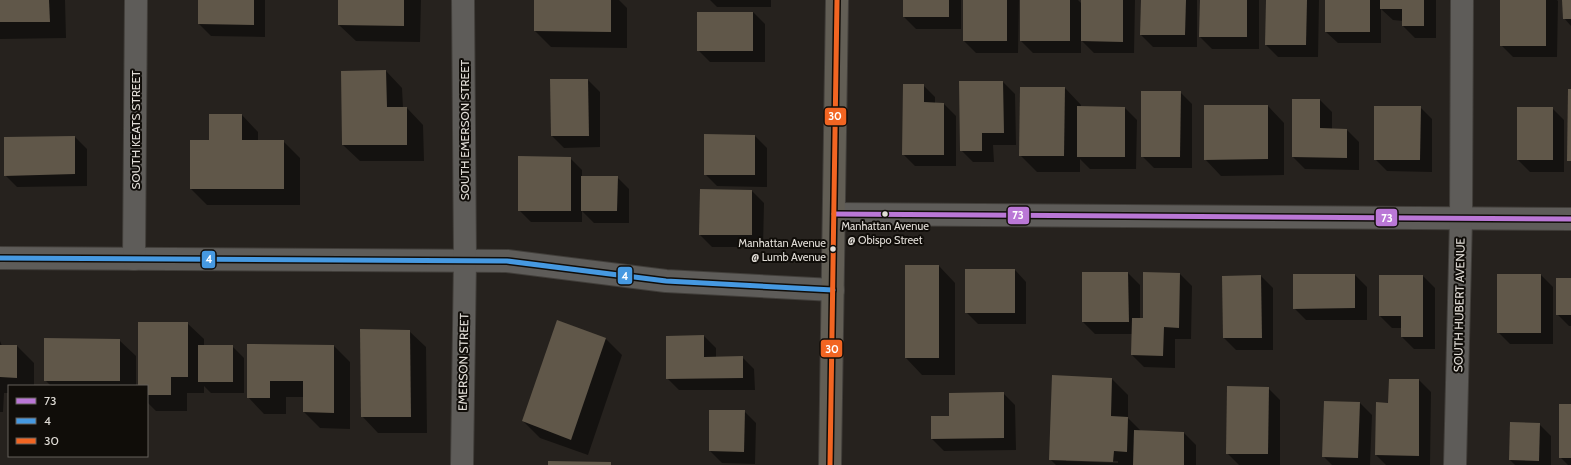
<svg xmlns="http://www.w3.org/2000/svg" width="1571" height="465" viewBox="0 0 1571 465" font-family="Cabin,sans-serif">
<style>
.shadow{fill:#0007;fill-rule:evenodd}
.building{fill:#605749}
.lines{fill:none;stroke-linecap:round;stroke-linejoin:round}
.minor-casing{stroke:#413e3a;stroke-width:24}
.major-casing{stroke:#413e3a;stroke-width:24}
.minor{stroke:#5e5c59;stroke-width:22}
.major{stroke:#625e55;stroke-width:22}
.bus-1-casing{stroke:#100d09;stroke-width:8}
.bus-2-casing{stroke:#100d09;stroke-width:8}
.bus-3-casing{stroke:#100d09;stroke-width:8}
.bus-1{stroke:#ba77d6;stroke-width:5}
.bus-2{stroke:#4699e1;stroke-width:5}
.bus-3{stroke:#f26522;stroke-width:5}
.bus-dot{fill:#e1ddd7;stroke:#100d09;stroke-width:1.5}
.labels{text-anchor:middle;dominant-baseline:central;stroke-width:4;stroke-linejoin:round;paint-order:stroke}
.bus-label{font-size:11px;fill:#e1ddd7;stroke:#100d09}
.street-label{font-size:12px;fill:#e1ddd7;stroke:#100d09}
.line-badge{stroke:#100d09;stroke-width:1.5}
.badge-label{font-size:11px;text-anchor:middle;font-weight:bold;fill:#fff}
</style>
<rect width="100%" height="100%" fill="#26221e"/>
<g class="shadow">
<path d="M0,0H65L66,38L0,39Z"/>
<path d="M199,0H265V37L211,36L199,24Z"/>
<path d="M339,0H421L420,42L356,41L339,25Z"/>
<path d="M535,0H619L627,8V48L551,47L535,31Z"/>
<path d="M710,0H771V7H717Z"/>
<path d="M904,0H961V29H916L904,17Z"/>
<path d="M964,0H1019L1018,53H976L964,41Z"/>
<path d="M1021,0H1078L1082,4V0H1135L1134,53H1094L1081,40V53H1033L1021,41Z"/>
<path d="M1142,0H1197V47H1153L1141,35Z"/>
<path d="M1201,0H1259V49H1212L1200,37Z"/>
<path d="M1267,0H1319L1318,57H1278L1266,45Z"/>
<path d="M1326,0H1436V38H1415L1403,26V21L1393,20L1381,9V43H1338L1326,32Z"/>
<path d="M1501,0H1557L1558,1L1557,57H1513L1501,45Z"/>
<path d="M1563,0H1571V26L1564,18Z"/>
<path d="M753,12L765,24V62H710L698,50Z"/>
<path d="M386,71L402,88L403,108H407L423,125L424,161H360L343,145Z"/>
<path d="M588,80L600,92V147L564,148L552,136Z"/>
<path d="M1003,82L1015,94L1016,145H993L994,162H973L961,150Z"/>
<path d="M923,85L935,97V104H944L956,116V166H915L903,154Z"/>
<path d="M1065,88L1081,105V107L1125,108L1137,120L1136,169H1090L1080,159V172H1037L1020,155Z"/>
<path d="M1180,92L1192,104V168H1154L1142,156Z"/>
<path d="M1320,100L1332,112V129L1347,130L1359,142V170L1305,169L1293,157Z"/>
<path d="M1268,106L1284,123V175L1221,176L1205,159Z"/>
<path d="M1420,107L1432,119V172L1387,171L1375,159Z"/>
<path d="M1518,108H1552L1564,120V172H1530L1518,160Z"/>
<path d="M242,115L258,132V141H283L300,158V205H207L191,189L210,141Z"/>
<path d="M755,136L767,148V187L717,186L705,174Z"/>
<path d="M75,137L87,149V186L17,187L5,175Z"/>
<path d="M570,158L582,170V177H617L629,189V223H594L582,211V222H531L519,210Z"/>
<path d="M752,191L764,203L763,247H712L700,235Z"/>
<path d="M906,266H939L955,283V375H922L906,358Z"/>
<path d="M1015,270L1026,282V324H978L966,312Z"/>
<path d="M1128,273L1140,285V319H1144L1180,274L1192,286L1191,339H1175V368L1144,367L1132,355L1133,334H1095L1083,322Z"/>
<path d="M1294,275H1355L1367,287V320H1306L1294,308Z"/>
<path d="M1541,275L1553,287V344H1510L1498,332Z"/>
<path d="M1223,276H1261L1273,288V350H1236L1224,338Z"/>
<path d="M1423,276L1435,288V349H1414L1402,337V328H1392L1380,316Z"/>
<path d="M1571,279V326H1569L1557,314Z"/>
<path d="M558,321L606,339L622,355L588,455L540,438L523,421Z"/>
<path d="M187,323L204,339V346H232L244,358V393H211L204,386V393H187V411H156L147,402V386H139Z"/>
<path d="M409,331L426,347L427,433H378L362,416Z"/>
<path d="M704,336L716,348V358L742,357L754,369L755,390H679L667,378V337Z"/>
<path d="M119,340L136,356V386H51L45,380Z"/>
<path d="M0,341L2,346H17L34,363V386H9V393H4L3,412H0Z"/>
<path d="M248,345L334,346L350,362V429L320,428L304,412V397H286V414H264L248,397Z"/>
<path d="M1112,379L1128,395V418L1141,431L1184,433L1196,445V465H1056L1050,459ZM1066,459L1118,461V463L1066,461Z"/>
<path d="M1419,380L1431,392L1430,465H1386L1376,455L1389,404Z"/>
<path d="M1268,388L1280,400V465H1239L1227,453Z"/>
<path d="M1003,393L1015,405L1016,450L944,451L932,439Z"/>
<path d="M1360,403L1372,415L1370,465H1332L1323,456Z"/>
<path d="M1571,405V465H1568L1560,457Z"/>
<path d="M744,411L756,423L755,464L722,463L710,451Z"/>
<path d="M1511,423L1539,424L1551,436V465H1515L1510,460Z"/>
</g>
<g class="building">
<path d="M0,0H49L50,22H0Z"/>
<path d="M198,0H254V25L198,24Z"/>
<path d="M338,0H404V26L338,25Z"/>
<path d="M534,0H611V32L534,31Z"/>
<rect x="903" y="0" width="46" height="17"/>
<rect x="963" y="0" width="44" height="41"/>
<rect x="1020" y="0" width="50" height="41"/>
<path d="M1081,0H1123V42L1081,41Z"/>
<path d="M1141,0H1186L1185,35H1140Z"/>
<path d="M1200,0H1247V37H1199Z"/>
<path d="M1266,0H1307L1306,45H1265Z"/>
<rect x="1325" y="0" width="45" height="32"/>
<path d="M1380,0H1424V26H1402V9H1380Z"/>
<rect x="1500" y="0" width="46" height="46"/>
<path d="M1562,0H1571V19H1563Z"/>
<rect x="697" y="12" width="56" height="39"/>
<path d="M386,70L387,107H407V145H342L341,71Z"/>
<path d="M550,79H588L589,136H551Z"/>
<path d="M959,81H1003L1004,133H982V151H960Z"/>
<path d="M903,84H924V102L944,103V155H902Z"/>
<path d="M1020,87H1065L1064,156H1019Z"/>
<path d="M1568,89H1571V161H1567Z"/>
<path d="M1141,91H1181L1180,157H1141Z"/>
<path d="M1292,99H1320V128L1347,129V158L1292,157Z"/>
<path d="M1204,105H1268V159L1204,160Z"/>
<path d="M1077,106L1125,107V157H1077Z"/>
<path d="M1374,106H1421L1420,160H1374Z"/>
<rect x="1517" y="107" width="36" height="53"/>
<path d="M209,114H242V140H284V189H190V140H209Z"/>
<path d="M704,134L755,135V175H704Z"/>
<path d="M75,136V174L4,176V137Z"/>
<path d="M518,156L571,157V211H518Z"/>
<path d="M581,176H618L617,211H581Z"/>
<path d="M700,189L752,190V235H699Z"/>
<rect x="905" y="265" width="34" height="93"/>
<rect x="965" y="269" width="50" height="44"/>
<path d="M1082,272H1128L1129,322H1082Z"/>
<path d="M1143,272L1180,273L1179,328L1164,327L1163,356L1131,355L1132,318H1143Z"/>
<path d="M1293,274H1355V308L1293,309Z"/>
<rect x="1497" y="274" width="44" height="59"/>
<path d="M1261,275L1262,338H1223L1222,276Z"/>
<path d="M1379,275H1423V337H1401V316H1379Z"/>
<rect x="1556" y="278" width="15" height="37"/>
<path d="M557,320L606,338L571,440L522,421Z"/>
<path d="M138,322H188V377H171V395H147V386H138Z"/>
<path d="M360,329L410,330L411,417H361Z"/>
<path d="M704,335V357L743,356V378L666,379V336Z"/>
<path d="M44,338L120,339V381H44Z"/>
<path d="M247,344L334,345V413L303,412V381H270V398H247Z"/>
<path d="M0,345H17V378L0,377Z"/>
<rect x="198" y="345" width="35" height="37"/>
<path d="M1052,375L1112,378L1111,416L1128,417L1127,452L1114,451L1113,462L1049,460Z"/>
<path d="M1389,379H1419V456L1375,455L1376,402L1388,403Z"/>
<path d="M1227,386L1269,387L1268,454H1226Z"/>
<path d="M1004,392V438L931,439V416H949V393Z"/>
<path d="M1324,401L1360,402L1358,458L1322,457Z"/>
<rect x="1559" y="404" width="12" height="54"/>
<path d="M709,410H745L744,452L709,451Z"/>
<path d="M1510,422L1540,423L1539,461L1509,460Z"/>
<path d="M1134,430L1184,432V465H1133Z"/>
<path d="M548,461L611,462V465H548Z"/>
</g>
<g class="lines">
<g class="minor-casing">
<g id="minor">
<path d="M834,214L1571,219"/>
<path d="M0,258L507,261L666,281L833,290"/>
<path d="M134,259L136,0"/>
<path d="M462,465L465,260L463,0"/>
<path d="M1455,465L1461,219L1462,0"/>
</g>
</g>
<g class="major-casing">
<path id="major" d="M830,465L837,0"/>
</g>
<use href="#minor" class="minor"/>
<use href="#major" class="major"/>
<g class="bus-1-casing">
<path id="bus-1" d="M834,214L1571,219"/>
</g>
<g class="bus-2-casing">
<path id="bus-2" d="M0,258L507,261L666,281L833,290"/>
</g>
<g class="bus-3-casing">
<path id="bus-3" d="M830,465L837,0"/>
</g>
<use href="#bus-1" class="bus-1"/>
<use href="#bus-2" class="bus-2"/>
<use href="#bus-3" class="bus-3"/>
</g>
<g class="bus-dot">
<circle cx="885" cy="214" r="3.5"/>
<circle cx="833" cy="249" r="3.5"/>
</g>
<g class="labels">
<g class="bus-label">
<text x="885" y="226">Manhattan Avenue<tspan x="885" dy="14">@ Obispo Street</tspan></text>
<text x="826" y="243" text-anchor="end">Manhattan Avenue<tspan x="826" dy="14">@ Lumb Avenue</tspan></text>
</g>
<g class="street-label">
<text transform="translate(135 130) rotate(-90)">SOUTH KEATS STREET</text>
<text transform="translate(464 130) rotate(-90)">SOUTH EMERSON STREET</text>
<text transform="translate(1459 305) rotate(-89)">SOUTH HUBERT AVENUE</text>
<text transform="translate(463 362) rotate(-89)">EMERSON STREET</text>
</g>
</g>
<g class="line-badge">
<rect x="824" y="107" width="23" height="19" rx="4" fill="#f26522"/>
<rect x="1007" y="206" width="23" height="19" rx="4" fill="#ba77d6"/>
<rect x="1375" y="208" width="23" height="19" rx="4" fill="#ba77d6"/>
<rect x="201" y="250" width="15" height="19" rx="4" fill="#4699e1"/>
<rect x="617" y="266" width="16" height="19" rx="4" fill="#4699e1"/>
<rect x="820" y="339" width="23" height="19" rx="4" fill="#f26522"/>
</g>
<g class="badge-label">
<text x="835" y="120">30</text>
<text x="1018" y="219">73</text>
<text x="1387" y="222">73</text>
<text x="209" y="263">4</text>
<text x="625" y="280">4</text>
<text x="832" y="353">30</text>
</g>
<rect x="8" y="385" width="140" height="72" fill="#100d09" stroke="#64605b"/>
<rect x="16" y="398" width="20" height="6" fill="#ba77d6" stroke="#64605b"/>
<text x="44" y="405" font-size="12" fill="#e1ddd7">73</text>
<rect x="16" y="418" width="20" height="6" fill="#4699e1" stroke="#64605b"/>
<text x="44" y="425" font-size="12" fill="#e1ddd7">4</text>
<rect x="16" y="438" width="20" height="6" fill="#f26522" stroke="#64605b"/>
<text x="44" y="445" font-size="12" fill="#e1ddd7">30</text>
</svg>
